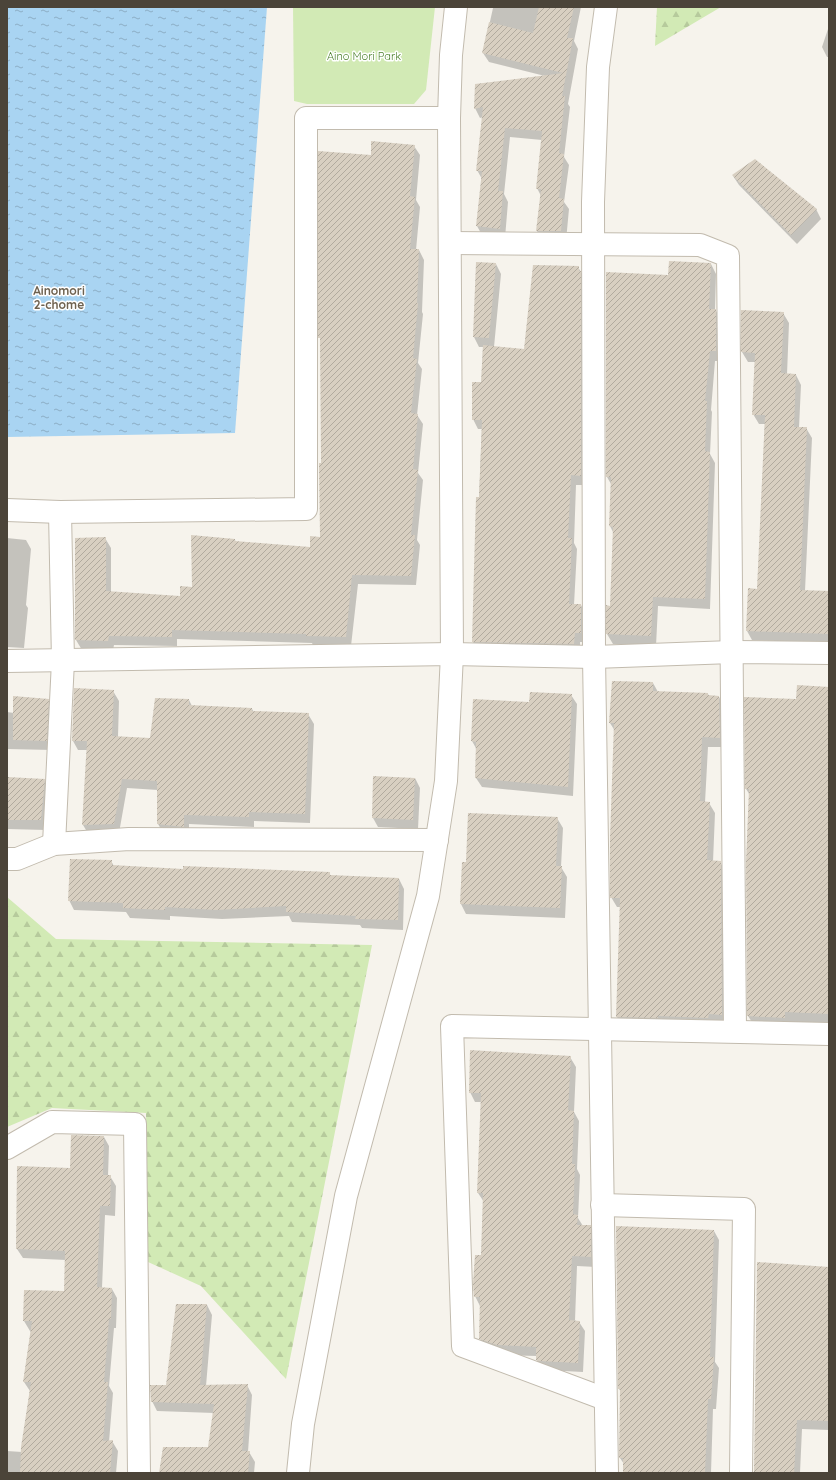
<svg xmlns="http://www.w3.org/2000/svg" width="836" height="1480" viewBox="0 0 836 1480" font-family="Quicksand,sans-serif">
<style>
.green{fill:#d2eab5}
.forest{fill:url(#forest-firs)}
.water{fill:url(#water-ripples)}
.shadow{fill:#0003}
.building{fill:url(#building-hatch)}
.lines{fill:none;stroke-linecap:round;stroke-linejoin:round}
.minor-casing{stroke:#c2bbae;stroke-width:24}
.minor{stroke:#fff;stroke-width:22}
.labels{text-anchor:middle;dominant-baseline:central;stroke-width:3;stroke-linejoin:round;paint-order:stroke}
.park-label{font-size:11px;fill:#4a7f2a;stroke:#fff}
.neighbourhood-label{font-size:12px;font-weight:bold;fill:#6e6250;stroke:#fff}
</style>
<defs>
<pattern id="forest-firs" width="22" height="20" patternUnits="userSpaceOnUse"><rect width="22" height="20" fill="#d2eab5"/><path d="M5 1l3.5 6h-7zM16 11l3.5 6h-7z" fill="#b6ca9c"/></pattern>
<pattern id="water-ripples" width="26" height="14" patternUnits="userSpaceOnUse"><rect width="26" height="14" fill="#a9d4f2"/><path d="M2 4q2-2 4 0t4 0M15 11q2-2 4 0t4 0" fill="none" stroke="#8caec5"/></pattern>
<pattern id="building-hatch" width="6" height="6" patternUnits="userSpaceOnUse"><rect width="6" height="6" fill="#d8cfc1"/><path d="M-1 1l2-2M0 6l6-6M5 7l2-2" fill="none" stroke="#b1aa9e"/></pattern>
</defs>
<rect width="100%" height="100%" fill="#f6f3ec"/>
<path class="green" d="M293,7H435L426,90L414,104H307L294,101Z"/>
<g class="forest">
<path d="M657,7H721L655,46Z"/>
<path d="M7,897L56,939L372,945L286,1379L201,1286L148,1262L146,1113L52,1108L7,1127Z"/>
</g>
<path class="water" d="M7,7H267L235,433L7,437Z"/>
<g class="shadow">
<path d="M492,7H581L574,41L578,49L568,104L570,107L564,157L569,165L564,202L569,209L566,241H543L537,231L541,196L537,188L542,140L510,137L504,194L508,202L505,238L482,235L477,226L482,179L477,170L483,117L480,118L475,108L545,76L489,62L483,53L493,8Z"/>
<path d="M829,26V57H827L822,47Z"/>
<path d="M414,146L420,155L416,200L420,207L416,250H419L424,260L422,312L423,314L418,363L422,369L417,415L423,424L418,473L423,480L417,540L420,545L416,585L358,584L351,646L313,645L312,643L177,639V646L114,645L113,650H82L76,640V539L105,538L111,548V592L181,597L193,588L235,540L236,542L311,548L321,538V341L320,338L372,156Z"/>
<path d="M733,176L816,209L821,219L797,244L739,185Z"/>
<path d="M496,264L501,274L494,347L525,350L578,267L584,277L586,485H576L574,543L577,549L574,605H581L586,615V642H580V653L478,651L473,642L482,429H478L473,419L482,383L483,347H479L474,337Z"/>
<path d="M711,264L716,274L715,309L721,320L722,361H715L711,410L712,412L710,454L715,463L710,609L658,606L656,646L613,644L607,634L611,607L614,534L610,526L611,484L607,477L669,276Z"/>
<path d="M783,313L789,323L787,375H796L801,385L799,428H806L812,438L805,591L829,592V643L752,640L747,631L758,590L765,424H759L753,414L755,362H748L742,352Z"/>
<path d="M7,538L26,540L31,549L26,605L28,608L24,648L7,647Z"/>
<path d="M653,683L658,692L708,694L709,696L719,697L724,706L725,747H708L705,803H709L715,813L713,862H720L726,872L727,1024L622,1026L617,1017L621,907H617L611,897L615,731L610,723Z"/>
<path d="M829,688V1023L790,1022V1027L754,1025L748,1016L750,795L746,789L797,700Z"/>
<path d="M113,691L119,701L118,737L151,739L189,700L192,706L252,709L254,712L308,714L314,724L310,823L254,821V827L189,824V836L164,834L158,824V790L127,788L119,833L89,835L83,825L88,750H78L73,741Z"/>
<path d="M571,695L577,704L573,796L482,787L476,778L477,750L472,741L530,703Z"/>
<path d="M48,700L54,710L52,750L7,749V751V712L14,713Z"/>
<path d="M7,778L44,780L50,790L46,830L7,829Z"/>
<path d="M415,778L420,788L418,829L378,827L373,818Z"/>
<path d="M557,818L563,828L561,867L567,877L565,918L466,914L461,904Z"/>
<path d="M111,861L114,866L184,870L329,873L331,876L399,879L404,889L403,930L362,928L360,925L292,922L289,916L222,919L170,916V920L130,918L126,912L74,910L69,900Z"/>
<path d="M570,1057L576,1067L574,1112L579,1121L577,1169L580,1175L578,1218L583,1226H590L596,1236V1267L577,1266L575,1321L579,1322L585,1331L583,1372L545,1370L542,1369L537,1360V1356L503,1355L485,1348L480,1338V1306L475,1296L482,1256L484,1202L478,1193L482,1102H475L470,1092Z"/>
<path d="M104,1137L109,1146L108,1176H110L116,1186L115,1216L105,1215L102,1288L112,1289L117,1298L116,1328H114L109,1386L113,1393L109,1442L112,1441L118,1451L116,1473H7V1451L22,1452L30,1391L24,1382L32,1331H30L24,1321L65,1292L66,1260L23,1258L17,1249L71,1169Z"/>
<path d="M714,1231L719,1240L715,1362L719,1368L716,1409H713L711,1473H624V1464L620,1458L621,1392L619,1389Z"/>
<path d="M829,1268V1430L802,1429L800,1473H755Z"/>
<path d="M207,1305L212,1315L206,1386L247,1385L252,1395L248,1452H249L255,1462L254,1473H160L209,1448L214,1413L157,1411L152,1401L167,1386Z"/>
</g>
<g class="building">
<path d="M539,7H574L567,38H573L562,96H565L559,153L564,154L559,198L564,199L561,231H536L541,189H536L542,131L505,128L498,191H503L500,229L476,226L482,171H476L483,107L474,109L475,84L563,73L482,53L489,22L533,33Z"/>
<path d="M371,141L415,145L410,196L415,197L410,249H419L417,303H418L413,358L417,359L411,413L418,414L413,469L418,470L411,535H415L411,576L352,575L346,637L306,636V634L172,630V637L109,636L108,641L75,640V538L106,537V591L180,596V586L192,587L191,535L235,539V541L310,547V536L320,537L319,463H321L320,338H318V151L371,155Z"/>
<path d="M755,159L817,209L791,235L732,175Z"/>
<path d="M669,261L711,263L709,309H716V351H710L705,401H707L705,451L710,452L705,599L653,597L651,636L606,634V605L610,606L613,527L609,526L611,477H606V272L668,275Z"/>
<path d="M476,262L496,263L489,338L473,337Z"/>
<path d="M533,265L579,266V271H581V476L571,475L568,538H572L569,604H581V633H575L574,644L472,642L476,497H479L482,420H472V382H481L483,345L524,349Z"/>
<path d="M741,310L784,312L781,373L796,374L794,427H807L800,590L829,591V634L746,631L748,588L757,589L765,415H752L755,353L741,352Z"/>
<path d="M612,681L653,682V691L708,693V695L719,696L720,738L702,737L700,801L710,802L707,860L721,861L722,1015L709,1014L708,1018L658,1016V1018L616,1017L620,898H610V838L614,723H609Z"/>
<path d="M797,685L829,687V1014L785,1012V1018L747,1016L746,862L749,789H745L744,697L796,699Z"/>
<path d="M74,688L114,690L112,736L150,738L155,698L189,699V705L252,708V711L309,713L305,814L249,812V817L184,815V827L157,824V781L122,779L114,824L82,825L87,741H72Z"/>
<path d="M530,692L572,694L568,787L475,778L476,742L471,741L473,699L529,702Z"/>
<path d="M13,696L49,699L47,741L13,740Z"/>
<path d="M373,776L415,778L413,820L372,818Z"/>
<path d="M7,777L45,779L41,820H7Z"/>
<path d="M468,813L558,817L556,866H562L560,908L460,904L462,862H466Z"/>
<path d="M70,859L112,860V865L183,869V866L330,872V875L399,878L398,920L355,919L356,916L286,912V906L216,910L165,907V910L123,908V903L68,901Z"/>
<path d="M470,1050L571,1056L568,1110L574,1111L572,1164H575L573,1214L578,1215L577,1225H591V1257L572,1256L569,1320L580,1321L578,1363L539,1361L536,1360V1347L497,1345L479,1339L480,1297H474L473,1284L475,1255H481L483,1193H477L481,1093H469Z"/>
<path d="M71,1135L104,1136L103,1175H111L110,1206H100L97,1287L112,1288L111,1319H109L104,1382H108L103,1441L113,1440L110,1473H20L21,1447L31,1382H23L32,1321H23L24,1290L64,1291L65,1251L16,1249L17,1166L70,1168Z"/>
<path d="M616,1226L714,1230L710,1357H714L711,1399H708L705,1473H623V1458H619L620,1389H618Z"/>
<path d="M757,1262L829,1267V1421L797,1420L794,1473H754Z"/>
<path d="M176,1304H207L200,1385L248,1384L242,1451H250L248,1473H159L163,1447H208L214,1404L151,1402L150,1385H166Z"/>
</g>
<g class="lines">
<g class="minor-casing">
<g id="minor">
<path d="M606,7L598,67L593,202L594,657L607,1473"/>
<path d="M450,243L700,245L728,256L735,1031"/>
<path d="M7,510L60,512L306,509V118H449"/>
<path d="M7,661L452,654L594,657L732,652L829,653"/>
<path d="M54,844L63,661L60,512"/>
<path d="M7,859H17L54,844L129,839L437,840"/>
<path d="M7,1148L52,1122L135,1124L139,1473"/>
<path d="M602,1205L744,1209L741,1473"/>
<path d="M605,1399L463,1346L452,1026L829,1034"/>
<path d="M298,1473L303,1424L346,1196L428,896L446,781L452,654L449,118L451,55L456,7"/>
</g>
</g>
<use href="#minor" class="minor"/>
</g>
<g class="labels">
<g class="park-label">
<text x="364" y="56">Aino Mori Park</text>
</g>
<g class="neighbourhood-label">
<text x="59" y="290">Ainomori<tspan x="59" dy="14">2-chome</tspan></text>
</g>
</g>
<rect width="836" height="1480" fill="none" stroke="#4b4439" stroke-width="16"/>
</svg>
